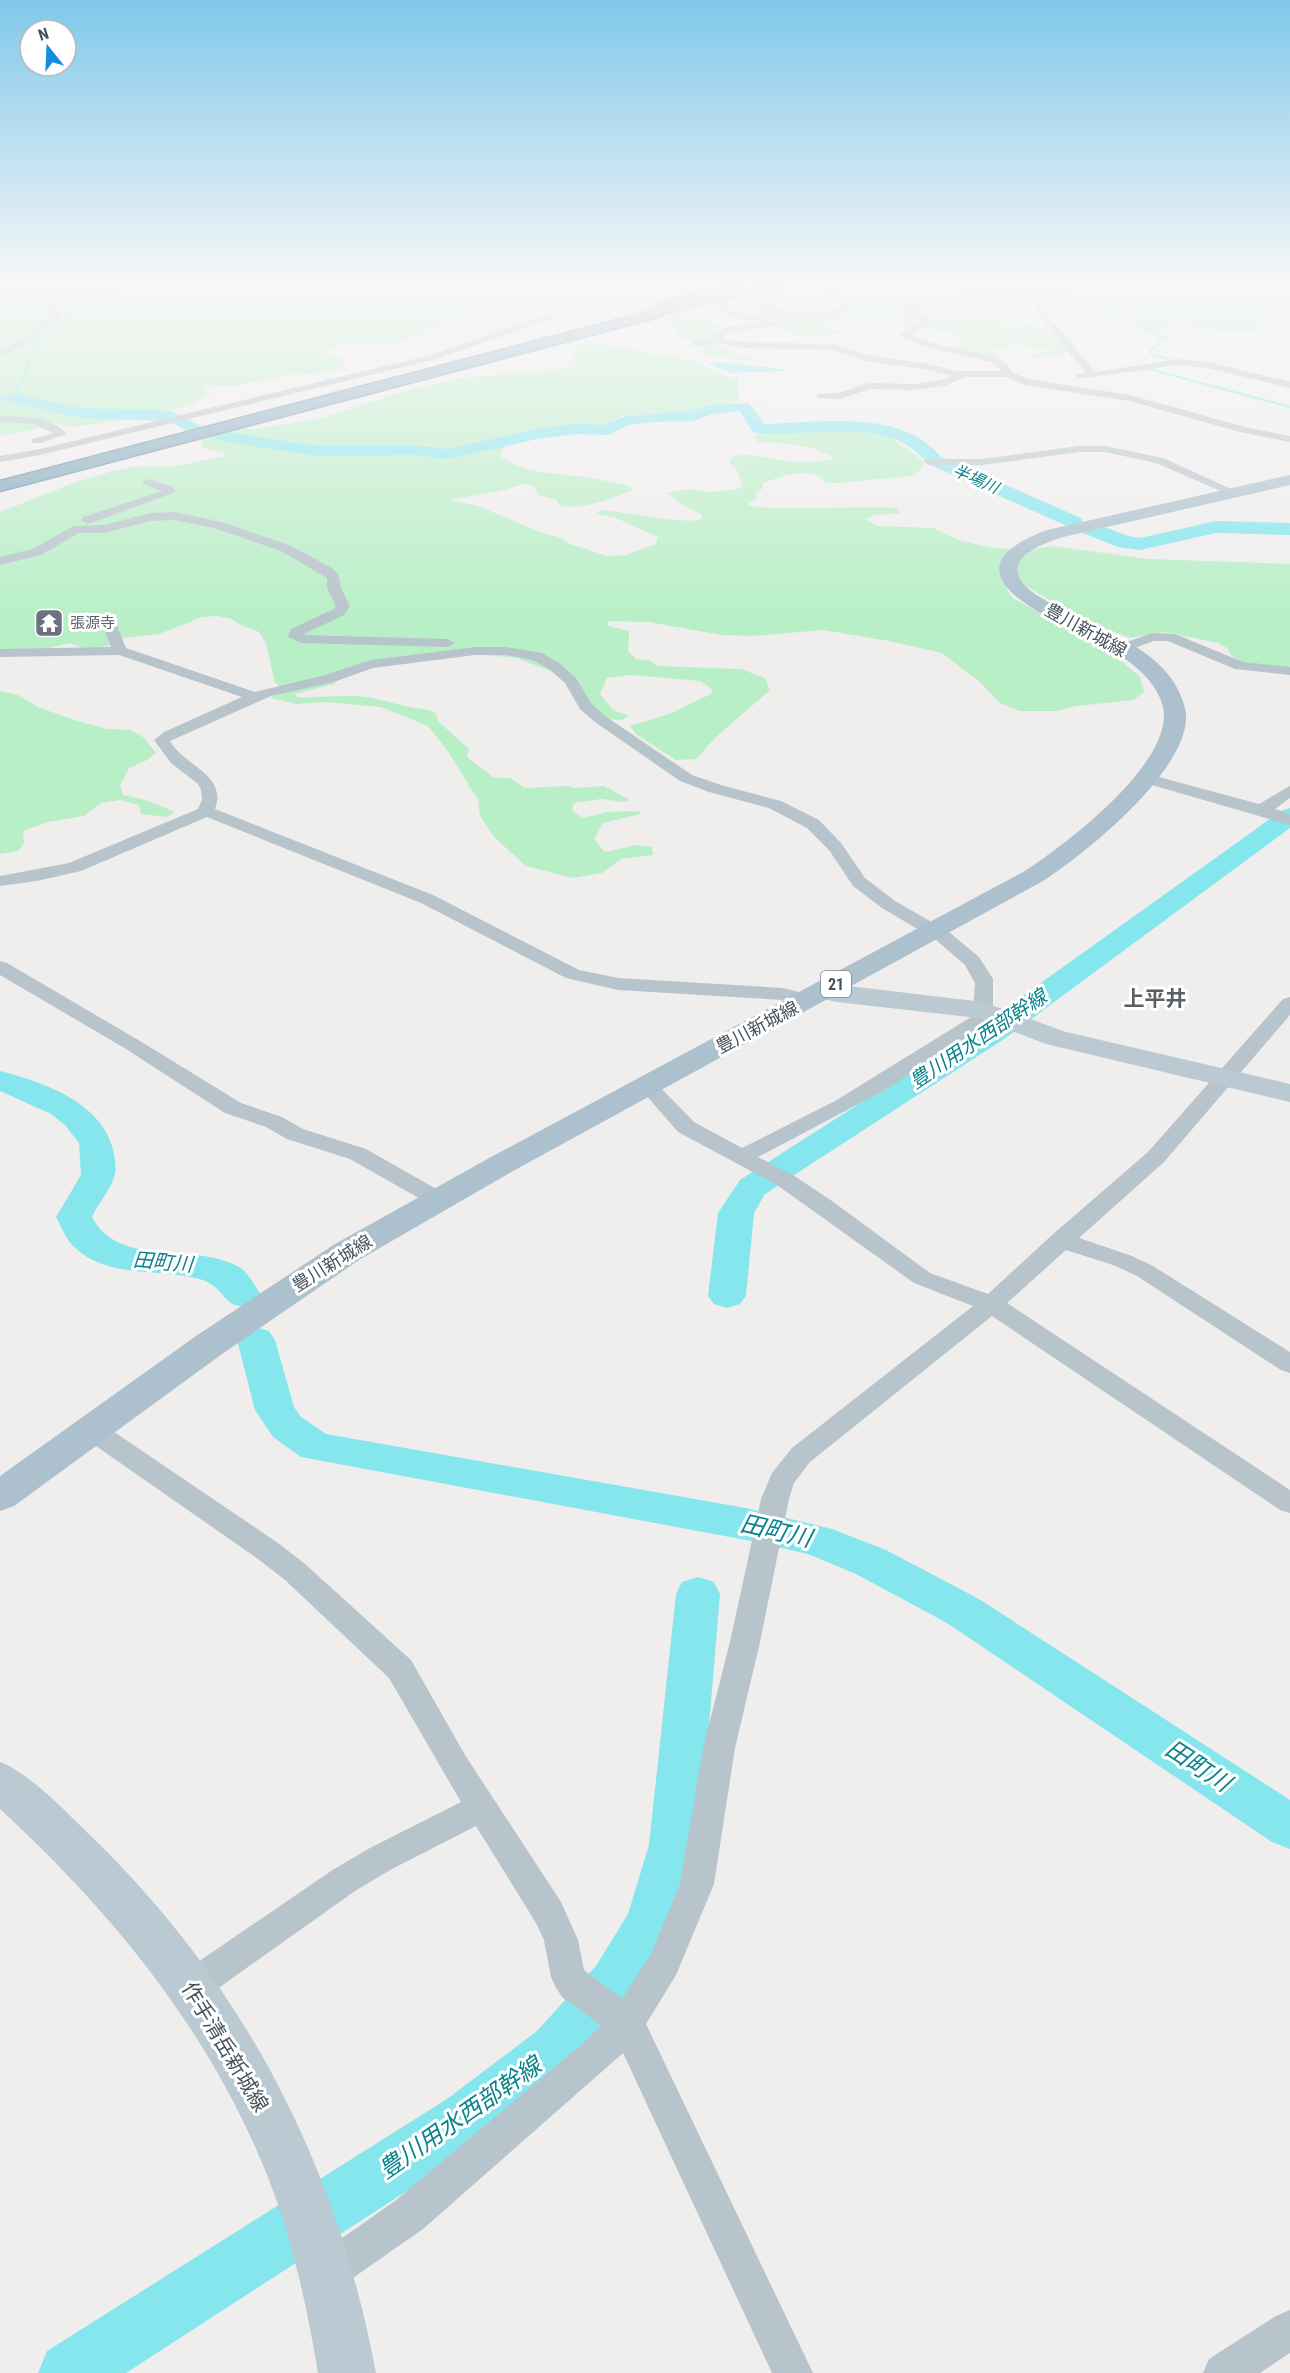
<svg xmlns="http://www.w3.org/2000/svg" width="1290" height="2373" viewBox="0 0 1290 2373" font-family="'Roboto Condensed','Noto Sans JP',sans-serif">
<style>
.green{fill:#b9efc7}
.water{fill:#85e6ee}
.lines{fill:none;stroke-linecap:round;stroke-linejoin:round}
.stream{stroke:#85e6ee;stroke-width:2}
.river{fill:#85e6ee;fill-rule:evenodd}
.highway-casing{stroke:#6e93a9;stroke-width:3}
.street{fill:#b8c4cb;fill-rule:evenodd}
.secondary{fill:#bac9d2;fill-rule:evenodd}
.primary{fill:#acc1cd;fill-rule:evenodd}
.highway{fill:#83a8be;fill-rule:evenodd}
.highway-bridge-casing{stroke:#6e93a9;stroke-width:16;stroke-linecap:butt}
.highway-bridge{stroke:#83a8be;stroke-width:14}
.labels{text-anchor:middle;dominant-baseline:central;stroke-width:6;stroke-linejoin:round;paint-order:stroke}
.far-worship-label{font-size:15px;fill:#5b616d;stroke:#fff;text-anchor:start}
.far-water-label{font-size:16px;font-style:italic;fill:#0a838b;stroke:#fff}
.shield{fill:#fff;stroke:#7d878c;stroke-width:1.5}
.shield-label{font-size:16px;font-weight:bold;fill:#45535b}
.street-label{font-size:18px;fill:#45535b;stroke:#fff}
.water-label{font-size:20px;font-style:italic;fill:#0a838b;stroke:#fff}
.quarter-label{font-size:21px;font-weight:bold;fill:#595f62;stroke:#fff}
.near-street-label{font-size:21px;fill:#45535b;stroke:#fff}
.near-water-label{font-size:24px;font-style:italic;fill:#0a838b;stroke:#fff}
</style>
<rect width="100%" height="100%" fill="#f0eded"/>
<g class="green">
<path d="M0,285H667L643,291L658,294L656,297C618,303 580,315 541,307L536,301L547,297V295L508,294L499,303V308L503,310L471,317L469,323C454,328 437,326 423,332C412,336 406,343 394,344C368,346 345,339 321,352L342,359L346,368L321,373L289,375L236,386H215L202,389L210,393C188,412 155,410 128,417L125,420L73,427L58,424L0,436Z"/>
<path d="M860,285C874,285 890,288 903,287C931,286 962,279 988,291L990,294L982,297L1029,308L1031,312L1022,315H971L964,316L965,317C987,319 1030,321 1049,331C1058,335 1064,343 1069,350C1061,357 1041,359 1030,358L1050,349L1015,345L989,350L1002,357L988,356L956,349L955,347L964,345C962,340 959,337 954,335C941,329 926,330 912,328C885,324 859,318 831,319L828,324L834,330L850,333L802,336L730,310L729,306L734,299L773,294L776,291C788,290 793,294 804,295C814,296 824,294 833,292V289H861Z"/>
<path d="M1148,285H1290V300L1264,303L1255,309L1260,310L1290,304V310L1265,312H1290V318L1262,323L1257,326L1263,331L1222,332L1174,324L1172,326L1174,328L1158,331L1176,341L1165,340L1162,337L1140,331L1137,323L1140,321C1127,314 1112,318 1099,310L1111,305L1124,294Z"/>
<path d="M697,311L714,323L726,328L713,333L710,338C721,351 738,356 755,358L754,359L739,360L705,356L702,351L703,346C691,339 680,343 674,329L660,323L672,314Z"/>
<path d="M590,342L695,361L723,375L738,378L739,400C724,407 689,415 673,416C657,416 638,412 622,416C615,418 612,426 603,428C578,432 506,421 500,456C523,473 549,472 576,476C593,478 610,482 627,485L632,490C608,500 587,509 561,506L556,500L539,495L532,485L524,484L500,491L451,500L481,507L537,531L562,538L570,544L607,556L626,555L656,544L658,537L614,517L596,514L600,510C634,512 665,523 700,520L702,515L685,506L667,493L688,489L707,492L733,490L743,487L736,468L729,462L734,456C755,453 761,457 781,460C800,463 817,462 835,459C814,444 783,443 758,442L754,436C778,430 869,424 890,436C894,438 896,443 900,445C909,451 915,453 923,462L921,469L912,476L837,483H826C814,464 780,477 763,483L762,489L755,493L757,498L748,504C757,513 873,505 897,508L901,513L875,515L866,519L877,526L933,528L961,541L994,548L1029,550L1052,546L1149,559L1290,564V670C1272,669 1234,668 1227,648L1218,643L1164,632L1130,638L1087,621L1027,587L1006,589L1013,598L1119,659L1140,677L1144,692L1133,700L1076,706L1057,711H1020L1000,703L981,683L942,653L889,641L823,630L752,636L721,635L649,622L608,621V626L629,631L628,651L636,659L648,660L658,666L741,669L765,678L770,690L715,738L696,759L676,760L637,735L630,726L669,714L711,694L713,690L700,681L631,675L607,678L600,694L613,710L629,716L622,720L606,719L555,673L517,658L463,653L405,657L336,674L335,684L295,694L297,697C316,698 335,695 354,696C374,697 391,703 410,707C420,709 427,708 436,714L438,721L469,749L467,757L494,778H510L525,788L568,786L574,788L604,786L630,800L624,802L601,799L574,803L572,811L583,818L607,812L639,811L641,814L603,823L594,839L605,852L637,845L652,847L653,855L621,859L602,873L573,878L526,866L494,837L480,816L478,800L447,750L428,726L381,707L325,702L297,704L270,698L284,689L275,683L266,643L259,632L239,624L232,619L217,616L202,617L159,634L114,639L110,645C97,649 82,650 70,643L45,649L0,655V512L76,482L113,471L132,467L177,466L226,456L224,453L201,447L204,441L185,434L187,432L213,426L255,429L319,419L408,390L461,378L562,369L579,365L573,360L576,348L573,345Z"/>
<path d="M0,691L18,695L40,708L78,721L107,729L130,730L143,737L156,753L147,760L129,768L120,786L123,795L146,800L175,812L168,817L141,814L139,805L120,800L101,803L84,816L48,822L23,831L24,843L18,851L0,854Z"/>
</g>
<path class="water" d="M717,362L782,369L784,371L731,373L709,364Z"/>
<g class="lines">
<g class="stream">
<path d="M1104,315C1125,321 1147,324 1162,340L1151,350V354L1169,359L1171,364L1168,365"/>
<path d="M1155,368L1149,369L1290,407"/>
<path d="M0,397L12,399"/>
<path d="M13,400L38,341L75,312L121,289L122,285"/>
</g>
<g class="river">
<path d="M12,394L81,408L172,411L199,425L228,432L315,446H420L448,449L537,429L576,424L605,425L625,416L691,411L711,405L749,403L764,424C820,423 900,408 940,456L1081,518L1083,522L1081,526H1067L928,464C901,430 864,431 825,432C803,433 781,433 759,434L753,432L739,411L713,414L693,421L654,422L629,425L608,435L576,434L537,439L448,459L415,455L315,456L228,442L187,431L169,421L81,418L6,402L4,399Z"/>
<path d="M1216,521L1290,523V535L1216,533L1140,550L1118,547L1083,533L1081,529L1083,525C1101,521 1121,537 1140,538Z"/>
<path d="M1290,808V828L1004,1039L765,1194L754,1213L746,1296L740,1304L727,1308L714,1304L708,1296L718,1213L740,1180L982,1025L1281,811Z"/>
<path d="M0,1071C43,1082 105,1103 114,1154C115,1161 117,1170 114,1177C110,1191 98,1203 92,1217C119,1269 193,1241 239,1267C249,1273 255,1287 262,1296L256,1304C220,1314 229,1286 199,1279C158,1268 105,1279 72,1245C65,1237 61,1226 56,1217L81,1175L79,1143L65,1125L51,1114L0,1091Z"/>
<path d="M256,1327L269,1331L275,1340L294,1407L301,1417L326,1434L746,1508L832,1529L886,1550L979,1599L1290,1800V1849L1272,1842L947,1623L856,1574L808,1554L746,1540L301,1457L273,1437L255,1410L237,1340L243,1331Z"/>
<path d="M698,1577L714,1582L720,1594L699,1845L678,1923L634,2002L575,2069L487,2139L126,2373H38L47,2351L447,2099L537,2031L596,1966L628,1914L649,1845L676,1594L682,1582Z"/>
</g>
<g class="highway-casing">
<g id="highway">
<path d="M763,285H785L783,288L738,298L732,294L734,291Z"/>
<path d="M658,309L663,310L665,313L663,316L0,491V481Z"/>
</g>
</g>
<g class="street">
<path d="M25,285C39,285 51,291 63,291C80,291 102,281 116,290C104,305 72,304 53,306L60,311L61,319L43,330L39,337L0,357V350L32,333L36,326L53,316L52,312L41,306V302L84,297L104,292L61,297L34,289L22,290L0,300V294Z"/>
<path d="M711,285H724L710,290L726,297L724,305L728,309L781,323L776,326L730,332L722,338L742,342L833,344L867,355L929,364L955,371H1002L992,362L930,348L900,337V333L923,323L899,306V302H959L962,301L959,297L962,293L988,285H1003L1091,298L1090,303L1086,306H1052L1043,309L1095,372L1179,359L1208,362L1290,382V388L1208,368L1179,365L1076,379V375L1086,373L1033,308L1051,300H1071L991,290L968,297L971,302L961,308L912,307L934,323L911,335L936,344L998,358L1006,363L1012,372L1027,379L1130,395L1245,427L1290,436V442L1240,432L1129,401L1024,385L1007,377H965L947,385L915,390L870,389L839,399L817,398V394L838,393L869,383L915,384L941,380L952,376L928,370L866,361L832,350L742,348L719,343L691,346V342L713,338V334L728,327L762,322C745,320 727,319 715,306L718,300L698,290Z"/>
<path d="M828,285H840L832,289L851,304V308C827,322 774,321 752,302L757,296C763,299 761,301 767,304C788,313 822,317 842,306L822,288Z"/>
<path d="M550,313L554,316L553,318L437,359L40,455L0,462V456L40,449L431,355Z"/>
<path d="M0,416C22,417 51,416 67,434L40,443H32V439L54,433L33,424L0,422Z"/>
<path d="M1079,446H1105L1163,458L1240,493L1238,495H1230L1156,463L1105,452H1079L982,465H929L923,462L929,459H982Z"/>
<path d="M148,479L173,487L176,492L91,523L87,524L81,520L83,517L162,491L144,484L142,482Z"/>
<path d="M175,512L221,522L289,545L332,568L338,574L341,588L350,606L344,615L302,635L448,639L455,643L448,647L301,643L288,637L291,629L334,609L336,606L327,588V578L281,551L214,528L175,520L150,521L104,533H79L41,555L0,565V557L33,549L73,526L104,525L150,513Z"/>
<path d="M108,617L115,621L126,648L255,692L325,675L371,660L475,647H506L542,653L559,663L576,678L591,703L605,716L692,775L721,785L781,801L819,820L841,843L865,878L895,901L949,932L979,957L993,979V1008L1001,1013L998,1017L883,1091L758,1157L793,1175L832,1201L930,1273L988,1294L1052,1235L1148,1152L1283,999L1290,997V1015L1164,1162L1079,1238L1132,1256L1153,1266L1290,1352V1373L1281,1370L1137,1276L1116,1266L1066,1250L1007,1303L1290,1490V1513L1280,1510L992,1316L810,1462L794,1483L789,1499L760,1642L735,1748L714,1884L676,1975L646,2024L813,2373H772L623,2053L423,2229L340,2287L326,2293L312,2287L306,2273L312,2259L395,2201L587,2040L601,2025L563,1998L556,1988L551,1977L544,1940L536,1923L476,1826L392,1869L355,1891L203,1999L191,2003L179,1999L174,1987L179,1975L331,1871L368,1849L461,1802L389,1678L285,1580L258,1559L83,1437L79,1430L83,1423L92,1421L101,1423L278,1543L305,1564L411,1660L465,1755L561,1902L578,1940L584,1970L622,1999L651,1954L680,1884L703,1748L730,1642L761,1499L772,1473L792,1448L973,1306L914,1283L777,1185L678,1132L638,1086L641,1082L648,1080L655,1082L694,1122L742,1148L835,1101L976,1014L973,1010L975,983L965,965L936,940L882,908L853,886L829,850L807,828L769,808L709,792L680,781L595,722L580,709L565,683L549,669L533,660L506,655H475L373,668L334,682L271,696L170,741C184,766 228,775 215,809L433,895L579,970L618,978L783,988L814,996L817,1000L814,1004L807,1006L783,1000L618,990L566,978L421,903L207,817L81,871L37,881L0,886V876L69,863L198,809L202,800L201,790L198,784L171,763L154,740L164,732L242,697L119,655L0,657V649L111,647L101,621Z"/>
<path d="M1152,633L1175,634L1243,662L1290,667V675L1235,669L1168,641H1154L1123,652L1116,648L1118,645Z"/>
<path d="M1144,773L1259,804L1290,786V798L1275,809L1290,814V825L1138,781L1136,778Z"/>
<path d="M0,961L7,963L140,1041L241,1103L282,1117L303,1129L366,1149L447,1195L450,1200L447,1205L439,1207L431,1205L350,1159L287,1139L266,1127L225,1113L126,1049L0,975Z"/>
<path d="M1290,2310V2353L1260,2373H1203L1209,2359L1276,2316Z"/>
</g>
<g class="secondary">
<path d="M824,983L983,1002L1066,1032L1290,1084V1102L1046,1044L978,1018L837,1002L814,997L810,991L814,985Z"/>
<path d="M0,1762C30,1773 70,1816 94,1839C246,1988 337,2165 376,2373H318C307,2307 293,2242 269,2180C212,2034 114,1914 0,1809Z"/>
</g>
<path class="primary" d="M1290,475V485L1059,538C1043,544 1008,556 1020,579C1026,590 1041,598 1052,604C1098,631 1171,648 1185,708C1198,764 1085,854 1043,881L513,1171L359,1260L222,1354L14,1506L0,1511V1476L196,1336L335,1244L491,1157L1025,871C1066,844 1175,762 1163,707C1158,686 1141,670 1124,658C1084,630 919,578 1047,530Z"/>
<use href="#highway" class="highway"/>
<g class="highway-bridge-casing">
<path id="highway-bridge" d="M656,309L737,290"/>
</g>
<use href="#highway-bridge" class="highway-bridge"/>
</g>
<linearGradient id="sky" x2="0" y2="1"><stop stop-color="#80c8ea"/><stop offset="0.46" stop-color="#f8f7f7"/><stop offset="1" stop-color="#f8f7f7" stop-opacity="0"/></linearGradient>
<rect width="1290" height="617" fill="url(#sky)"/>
<defs>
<g id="temple-square" transform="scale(1.5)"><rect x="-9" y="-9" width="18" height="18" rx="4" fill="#6b7280" stroke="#fff"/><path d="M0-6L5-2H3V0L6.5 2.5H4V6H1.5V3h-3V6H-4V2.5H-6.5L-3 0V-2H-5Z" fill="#fff"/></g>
</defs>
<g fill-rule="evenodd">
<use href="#temple-square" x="49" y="623"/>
</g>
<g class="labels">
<g class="far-worship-label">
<text x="70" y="623">張源寺</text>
</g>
<g class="far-water-label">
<text transform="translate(976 479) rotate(24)">半場川</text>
</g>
<rect class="shield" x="821" y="971" width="30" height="26" rx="4.5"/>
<g class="shield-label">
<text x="836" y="984">21</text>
</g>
<g class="street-label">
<text transform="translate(1086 630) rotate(29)">豊川新城線</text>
<text transform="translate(757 1027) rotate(-28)">豊川新城線</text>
<text transform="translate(332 1263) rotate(-32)">豊川新城線</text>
</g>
<g class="water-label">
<text transform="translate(978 1039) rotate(-34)">豊川用水西部幹線</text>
<text transform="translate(163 1262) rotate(5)">田町川</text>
</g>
<g class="quarter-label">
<text x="1155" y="999">上平井</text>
</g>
<g class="near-street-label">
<text transform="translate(225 2047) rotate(59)">作手清岳新城線</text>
</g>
<g class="near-water-label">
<text transform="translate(776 1531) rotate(13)">田町川</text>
<text transform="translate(1198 1766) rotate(33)">田町川</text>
<text transform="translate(460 2118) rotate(-35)">豊川用水西部幹線</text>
</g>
</g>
<g transform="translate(48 48) rotate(342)"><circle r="28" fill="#ffffff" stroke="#b5babd" stroke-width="1.5"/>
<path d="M0-4.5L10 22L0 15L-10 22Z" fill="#148be3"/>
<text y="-9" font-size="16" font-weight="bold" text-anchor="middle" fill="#45535b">N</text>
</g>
</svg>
